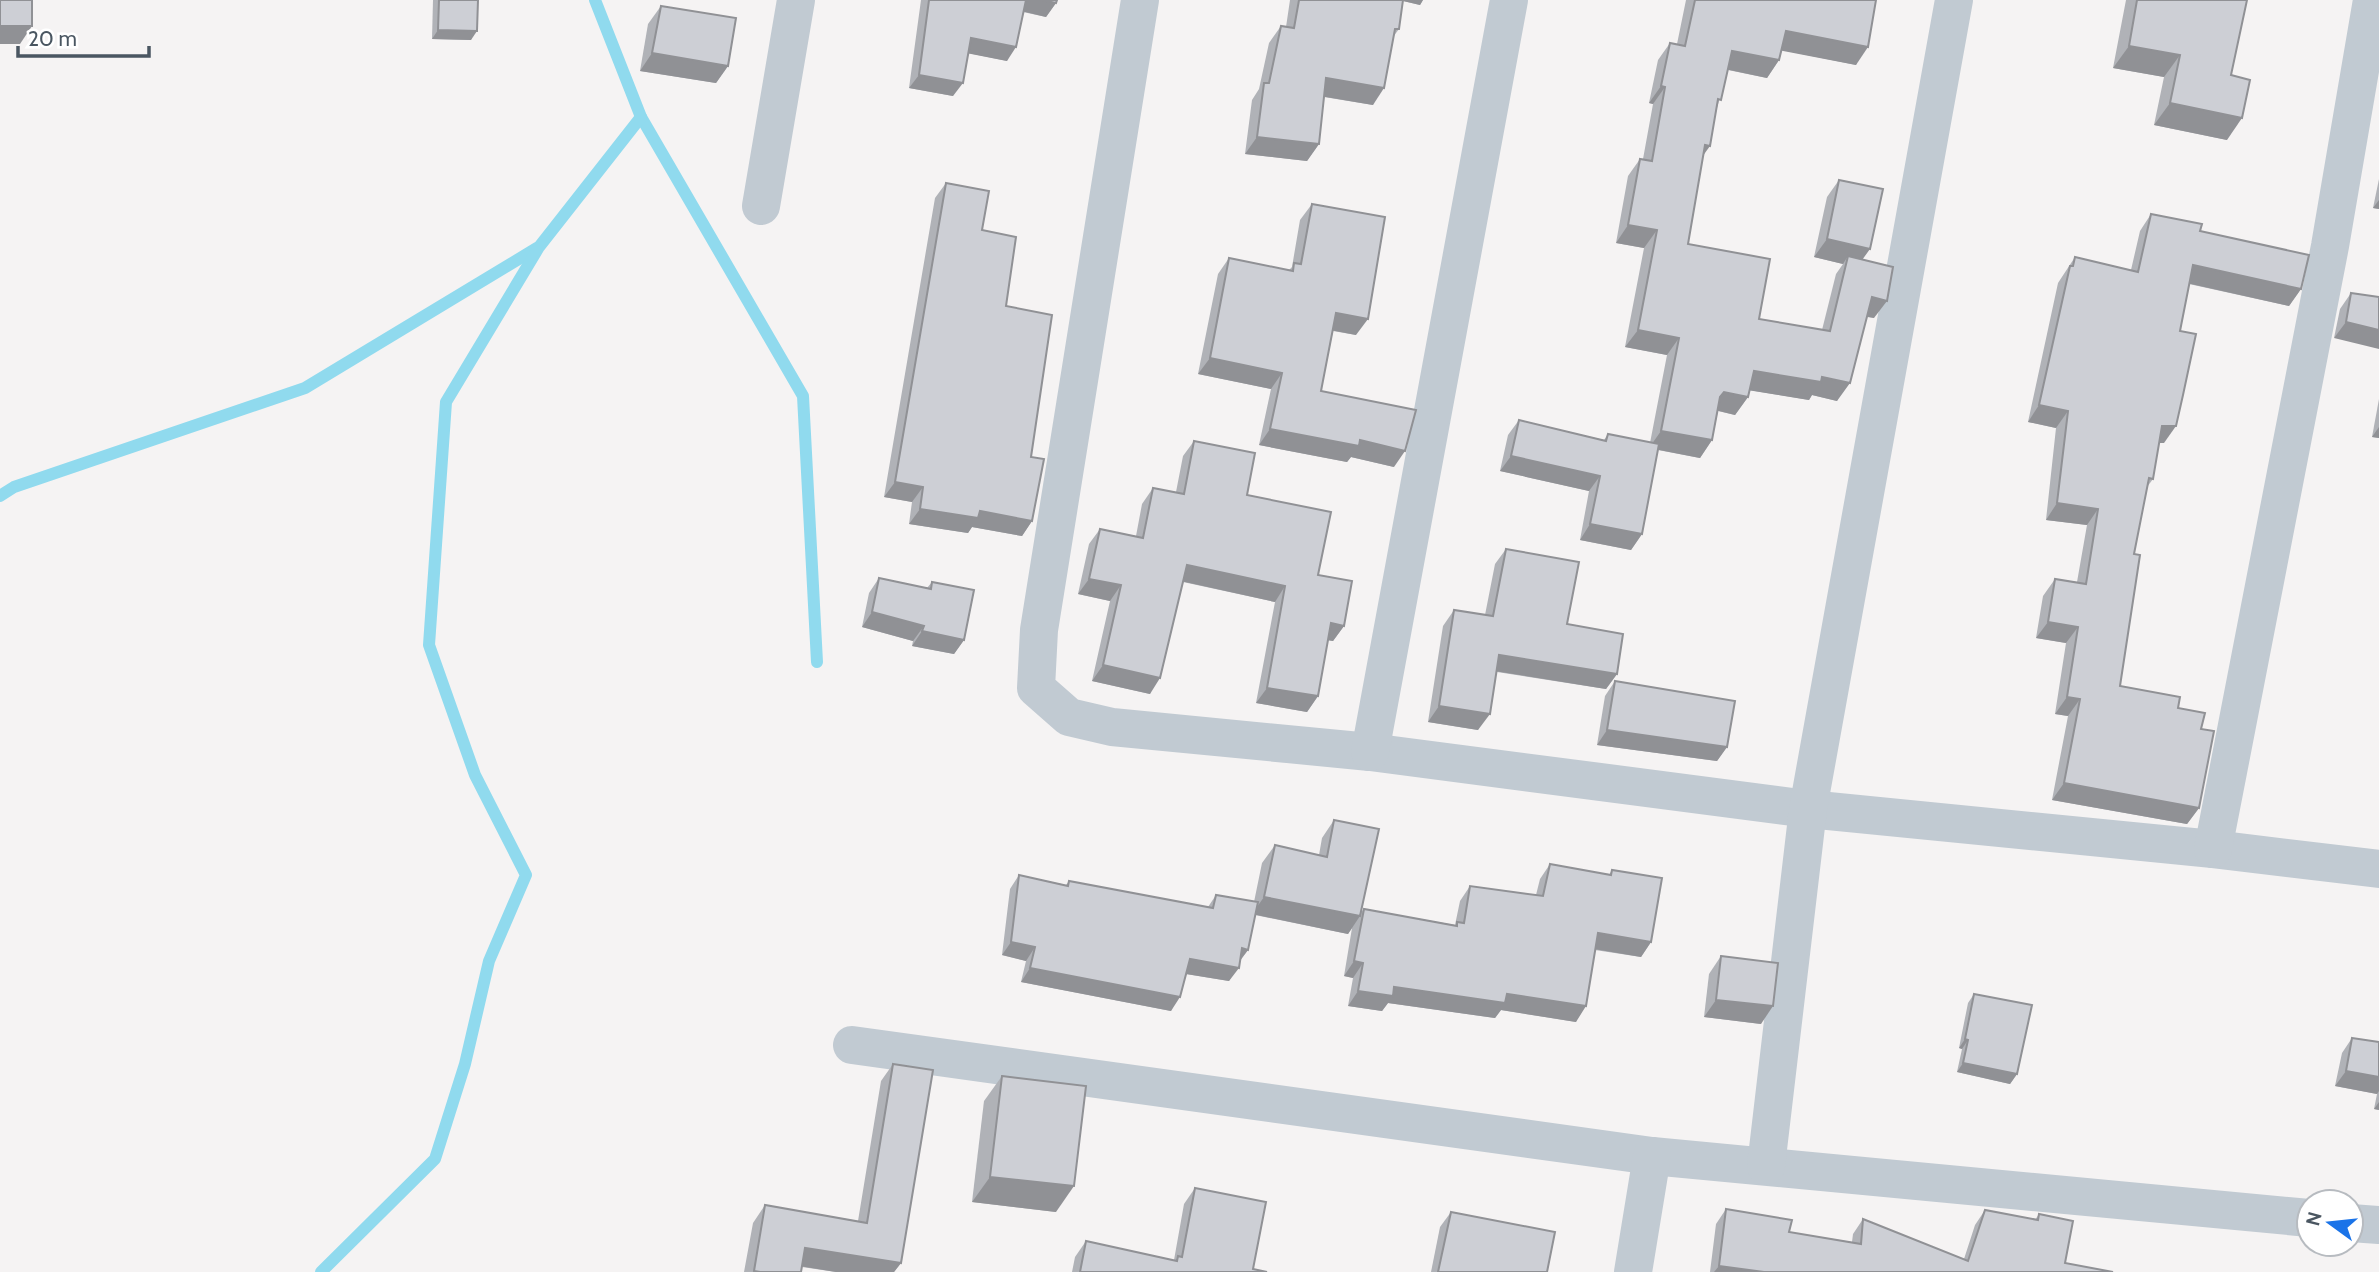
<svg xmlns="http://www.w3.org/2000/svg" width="2379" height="1272" viewBox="0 0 2379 1272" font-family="Cabin,sans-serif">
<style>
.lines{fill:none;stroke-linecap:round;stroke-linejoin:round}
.stream{stroke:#90daee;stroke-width:12}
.minor{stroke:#c1cad2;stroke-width:38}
.wall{fill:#b0b2b7}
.shaded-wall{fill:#909195}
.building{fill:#cdcfd5;stroke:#909195;stroke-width:2}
</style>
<rect width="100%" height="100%" fill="#f5f3f3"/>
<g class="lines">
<g class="stream">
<path d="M641,117L803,396L817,662"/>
<path d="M0,496L14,487L305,388L537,248"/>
<path d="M321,1272L435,1159L465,1064L489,961L526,875L475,775L429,645L446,402L539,247L641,117L595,0"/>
</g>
<g class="minor">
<path d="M1140,0L1039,630L1036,688L1069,717L1112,727L1370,752L1808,809L2213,849L2379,869"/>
<path d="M761,206L796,0"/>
<path d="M1370,752L1509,0"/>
<path d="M2213,849L2330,246L2372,0"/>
<path d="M852,1045L1652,1156L2309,1218"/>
<path d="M1766,1166L1808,809L1954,0"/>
<path d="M2351,1223L2379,1225"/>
<path d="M1633,1272L1652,1156"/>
</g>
</g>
<g class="wall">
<path d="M433,0H478L471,40L432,39Z"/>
<path d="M921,0H1057L1056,3L1046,17L1023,12L1007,61L968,53L953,96L909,88Z"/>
<path d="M1290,0H1423L1420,5L1403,1L1399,29L1393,37L1373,105L1324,97L1319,144L1307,161L1245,154L1252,100L1259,89L1269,43L1281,26L1286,27Z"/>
<path d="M1686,0H1876L1856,65L1782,50L1779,60L1767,78L1728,70L1703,156L1688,244L1759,319L1822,330L1836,274L1843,264L1814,257L1827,197L1839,180L1862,260L1874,318L1867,317L1837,401L1812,395L1809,400L1749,390L1748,397L1735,415L1718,411L1712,440L1700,458L1658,450L1642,534L1631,550L1580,540L1589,491L1500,471L1508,435L1519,420L1604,440L1608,434L1650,443L1667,355L1625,347L1644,248L1616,243L1628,176L1640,159H1643L1653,104L1649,103L1658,60L1670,43L1677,44Z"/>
<path d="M2126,0H2247L2231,75L2227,140L2154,125L2164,77L2113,68Z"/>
<path d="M661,6L728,66L716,83L640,71L648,24Z"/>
<path d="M2379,179V209L2373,208Z"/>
<path d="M946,183L982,230L1006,306L1031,457L1032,521L1022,536L972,527L968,533L909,524L912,502L884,497L935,198Z"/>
<path d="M1312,204L1356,335L1333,331L1321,391L1394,467L1351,457L1347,462L1259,445L1271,389L1198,374L1218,274L1229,258L1289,270L1292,267L1300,220Z"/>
<path d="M2151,214L2200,231L2301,289L2289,306L2189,284L2180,331L2164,443H2159L2153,479L2147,487L2134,554L2120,686L2178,708L2201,729L2199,808L2187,824L2052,800L2068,716L2055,714L2066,643L2036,638L2043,596L2055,579L2077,582L2087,525L2046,520L2056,428L2028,422L2058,283L2075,257L2131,270L2140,231Z"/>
<path d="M2351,293L2379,297L2334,338L2340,309Z"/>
<path d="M2379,399V438L2372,437Z"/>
<path d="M1194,441L1247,495L1318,575L1344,626L1333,641L1328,640L1318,696L1307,712L1256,703L1275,602L1183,582L1150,694L1092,681L1110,601L1078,594L1089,544L1100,529L1136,536L1142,504L1153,488L1176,492L1183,456Z"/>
<path d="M1506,549L1567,624L1617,674L1606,689L1497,672L1478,730L1428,722L1443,626L1454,610L1485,615L1495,564Z"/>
<path d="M879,578L927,588L932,582L964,640L954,654L912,646L913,641L862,627L869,593Z"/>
<path d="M1615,681L1727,747L1717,761L1597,745L1605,696Z"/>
<path d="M1334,820L1361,912L1364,909L1455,925L1460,901L1470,886L1536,895L1540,879L1550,864L1609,875L1612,870L1651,942L1641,957L1595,950L1576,1022L1501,1010L1495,1018L1388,1003L1382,1011L1348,1006L1353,978L1344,976L1352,928L1348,934L1255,915L1248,950L1240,961L1229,981L1186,974L1171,1011L1021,982L1026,961L1002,955L1010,889L1019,875L1066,885L1069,881L1208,907L1216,895L1254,902L1262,863L1275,845L1319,855L1322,838Z"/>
<path d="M1721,956L1761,1024L1704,1017L1709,974Z"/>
<path d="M1974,994L2017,1074L2010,1084L1957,1072L1962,1049L1959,1048L1968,1003Z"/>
<path d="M2352,1038L2379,1042V1110L2374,1109L2377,1094L2335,1086L2342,1053Z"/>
<path d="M893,1064L901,1263L894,1272H836L802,1267L801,1272H744L753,1223L765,1205L858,1221L881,1081Z"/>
<path d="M1002,1076L1056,1212L972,1202L984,1101Z"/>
<path d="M1195,1188L1253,1269L1267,1272H1072L1075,1257L1086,1241L1174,1260L1184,1204Z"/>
<path d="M1726,1209L1789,1232L1852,1242L1853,1234L1863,1219L1964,1259L1975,1225L1985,1210L2035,1220L2039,1214L2065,1263L2113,1272H1710L1716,1224Z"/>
<path d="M1451,1212L1547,1272H1431L1440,1227Z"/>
</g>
<g class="shaded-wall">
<path d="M1024,0H1042L1056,3L1046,17L1017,10Z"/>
<path d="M1399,0H1423L1420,5Z"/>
<path d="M0,26H32L20,44H0Z"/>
<path d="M438,30L477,31L471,40L432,39Z"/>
<path d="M1786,31L1868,47L1856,65L1773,49Z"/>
<path d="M971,38L1016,47L1007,61L961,52Z"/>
<path d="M2129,46L2180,55L2164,77L2113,68Z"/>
<path d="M1732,51L1779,60L1767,78L1720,68Z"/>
<path d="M652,53L728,66L716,83L640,71Z"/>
<path d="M919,75L963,83L953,96L909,88Z"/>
<path d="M1326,78L1384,88L1373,105L1314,95Z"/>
<path d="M1661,86L1665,87L1653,104L1649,103Z"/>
<path d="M2170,103L2242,118L2227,140L2154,125Z"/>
<path d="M1257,137L1319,144L1307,161L1245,154Z"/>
<path d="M1705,145L1710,146L1697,164Z"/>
<path d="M2379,200V209L2373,208Z"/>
<path d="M1628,225L1657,230L1644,248L1616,243Z"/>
<path d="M1827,239L1870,249L1857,267L1848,256L1843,264L1814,257Z"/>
<path d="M2193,265L2301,289L2289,306L2182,282Z"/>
<path d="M1872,297L1887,301L1874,318L1859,315Z"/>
<path d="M1336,313L1368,319L1356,335L1325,329Z"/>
<path d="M2346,322L2379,330V349L2334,338Z"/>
<path d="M1638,330L1679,338L1667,355L1625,347Z"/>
<path d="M1210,358L1282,373L1271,389L1198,374Z"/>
<path d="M1754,371L1822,377L1850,383L1837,401L1812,395L1809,400L1741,389Z"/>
<path d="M1724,392L1748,397L1735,415L1711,409Z"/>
<path d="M2039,405L2068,411L2056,428L2028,422Z"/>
<path d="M2162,426H2176L2164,443H2150Z"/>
<path d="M2379,427V438L2372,437Z"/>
<path d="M1270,429L1360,440L1405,451L1394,467L1351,457L1347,462L1259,445Z"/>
<path d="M1661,431L1712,440L1700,458L1649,448Z"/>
<path d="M1511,456L1600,476L1589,491L1500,471Z"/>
<path d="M895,482L923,487L912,502L884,497Z"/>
<path d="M2057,503L2098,509L2087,525L2046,520Z"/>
<path d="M920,509L980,511L1032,521L1022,536L972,527L968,533L909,524Z"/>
<path d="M1590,524L1642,534L1631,550L1580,540Z"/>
<path d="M1187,565L1285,586L1275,602L1176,580Z"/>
<path d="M1089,579L1121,585L1110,601L1078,594Z"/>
<path d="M872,612L924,626L913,641L862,627Z"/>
<path d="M2048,622L2078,627L2066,643L2036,638Z"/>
<path d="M1331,623L1344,626L1333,641L1320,639Z"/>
<path d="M922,631L964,640L954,654L912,646Z"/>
<path d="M1499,655L1617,674L1606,689L1488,670Z"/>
<path d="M1103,665L1160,678L1150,694L1092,681Z"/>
<path d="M1267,688L1318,696L1307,712L1256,703Z"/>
<path d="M2067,697L2080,699L2068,716L2055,714Z"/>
<path d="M1439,706L1490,714L1478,730L1428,722Z"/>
<path d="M1607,730L1727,747L1717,761L1597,745Z"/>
<path d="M2064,783L2199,808L2187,824L2052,800Z"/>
<path d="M1264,897L1360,916L1348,934L1252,914Z"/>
<path d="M1598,933L1651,942L1641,957L1588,948Z"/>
<path d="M1011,942L1035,947L1026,961L1002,955Z"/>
<path d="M1242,948L1248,950L1238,963Z"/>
<path d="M1190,959L1239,968L1229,981L1180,973Z"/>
<path d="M1354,961L1363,963L1353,978L1344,976Z"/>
<path d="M1030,968L1180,997L1171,1011L1021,982Z"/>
<path d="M1394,987L1507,994L1586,1006L1576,1022L1501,1010L1495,1018L1388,1003L1382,1011L1348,1006L1358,991Z"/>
<path d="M1716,1000L1773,1006L1761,1024L1704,1017Z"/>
<path d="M1965,1039L1968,1040L1962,1049L1959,1048Z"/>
<path d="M1963,1063L2017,1074L2010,1084L1957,1072Z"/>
<path d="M2346,1071L2379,1077V1091L2377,1094L2335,1086Z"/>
<path d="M2379,1102V1110L2374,1109Z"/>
<path d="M990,1177L1074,1186L1056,1212L972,1202Z"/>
<path d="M805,1248L901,1263L894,1272H836L793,1265Z"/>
<path d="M1719,1266L1764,1272H1714Z"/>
</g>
<g class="building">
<rect x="0" y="0" width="32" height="26"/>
<path d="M439,0H478L477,31L438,30Z"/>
<path d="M929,0H1026L1016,47L971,38L963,83L919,75Z"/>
<path d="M1042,0H1057L1056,3Z"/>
<path d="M1299,0H1403L1399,29H1395L1384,88L1326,78L1319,144L1257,137L1264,83H1269L1281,26L1294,28Z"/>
<path d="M1695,0H1876L1868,47L1786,31L1779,60L1732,51L1721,100L1718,99L1710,146L1705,145L1688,244L1770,259L1759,319L1830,331L1848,256L1893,267L1887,301L1872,297L1850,383L1822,377L1821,382L1754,371L1748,397L1724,392L1720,397L1712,440L1661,431L1679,338L1638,330L1657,230L1628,225L1640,159L1652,161L1665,87L1661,86L1670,43L1685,46Z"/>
<path d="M2137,0H2247L2231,75L2250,80L2242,118L2170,103L2180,55L2129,46Z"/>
<path d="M661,6L736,18L728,66L652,53Z"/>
<path d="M1839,180L1883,189L1870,249L1827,239Z"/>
<path d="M946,183L989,191L982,230L1016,237L1006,306L1052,315L1031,457L1044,459L1032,521L980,511L978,518L920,509L923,487L895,482Z"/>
<path d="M1312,204L1385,217L1368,319L1336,313L1321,391L1416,410L1405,451L1360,440L1359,446L1270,429L1282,373L1210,358L1229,258L1293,271L1294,263L1301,264Z"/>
<path d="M2151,214L2202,224L2200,231L2309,255L2301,289L2193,265L2180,331L2196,334L2183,395L2176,426H2162L2153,479L2149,478L2134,554L2140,555L2120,686L2180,697L2178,708L2205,713L2201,729L2214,731L2199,808L2064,783L2080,699L2067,697L2078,627L2048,622L2055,579L2086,584L2098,509L2057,503L2068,411L2039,405L2070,266H2073L2075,257L2138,272Z"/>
<path d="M2351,293L2379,297V330L2346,322Z"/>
<path d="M1519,420L1606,441L1608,434L1659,444L1642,534L1590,524L1600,476L1511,456Z"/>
<path d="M1194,441L1255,453L1247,495L1331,512L1318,575L1352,581L1344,626L1331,623L1318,696L1267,688L1285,586L1187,565L1160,678L1103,665L1121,585L1089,579L1100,529L1143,538L1153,488L1184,494Z"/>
<path d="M1506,549L1579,562L1567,624L1623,634L1617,674L1499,655L1490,714L1439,706L1454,610L1493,616Z"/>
<path d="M879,578L931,589L932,582L974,590L964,640L922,631L924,626L872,612Z"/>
<path d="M1615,681L1735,701L1727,747L1607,730Z"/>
<path d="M1334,820L1379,829L1360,916L1264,897L1275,845L1327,857Z"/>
<path d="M1550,864L1611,875L1612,870L1662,878L1651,942L1598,933L1586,1006L1507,994L1505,1003L1394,987L1393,996L1358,991L1363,963L1354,961L1364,909L1457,926V922L1464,923L1470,886L1543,896Z"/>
<path d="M1019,875L1068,886L1069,881L1213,908L1216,895L1258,902L1248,950L1242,948L1239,968L1190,959L1180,997L1030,968L1035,947L1011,942Z"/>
<path d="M1721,956L1778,963L1773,1006L1716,1000Z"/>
<path d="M1974,994L2032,1005L2017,1074L1963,1063L1968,1040L1965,1039Z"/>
<path d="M2352,1038L2379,1042V1077L2346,1071Z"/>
<path d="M893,1064L933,1070L901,1263L805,1248L801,1272H760L754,1271L765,1205L867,1223Z"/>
<path d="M1002,1076L1086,1086L1074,1186L990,1177Z"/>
<path d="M1195,1188L1266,1202L1253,1269L1267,1272H1080L1086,1241L1177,1261L1178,1256L1182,1257Z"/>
<path d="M1726,1209L1792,1220L1789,1232L1861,1244L1863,1219L1968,1261L1985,1210L2038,1220L2039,1214L2073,1221L2065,1263L2113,1272H1764L1719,1266Z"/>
<path d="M1451,1212L1555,1232L1547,1272H1438Z"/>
</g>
<g transform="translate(2330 1223) rotate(285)"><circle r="33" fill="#ffffff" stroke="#b7bbc0" stroke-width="2"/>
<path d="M0-5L12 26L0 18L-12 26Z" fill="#1a73e8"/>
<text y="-10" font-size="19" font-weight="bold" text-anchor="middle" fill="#4a5661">N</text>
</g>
<path d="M18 46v10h131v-10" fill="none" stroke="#4a5661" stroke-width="3.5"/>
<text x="28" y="46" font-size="21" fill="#4a5661" stroke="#ffffff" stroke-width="5" paint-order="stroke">20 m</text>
</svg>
